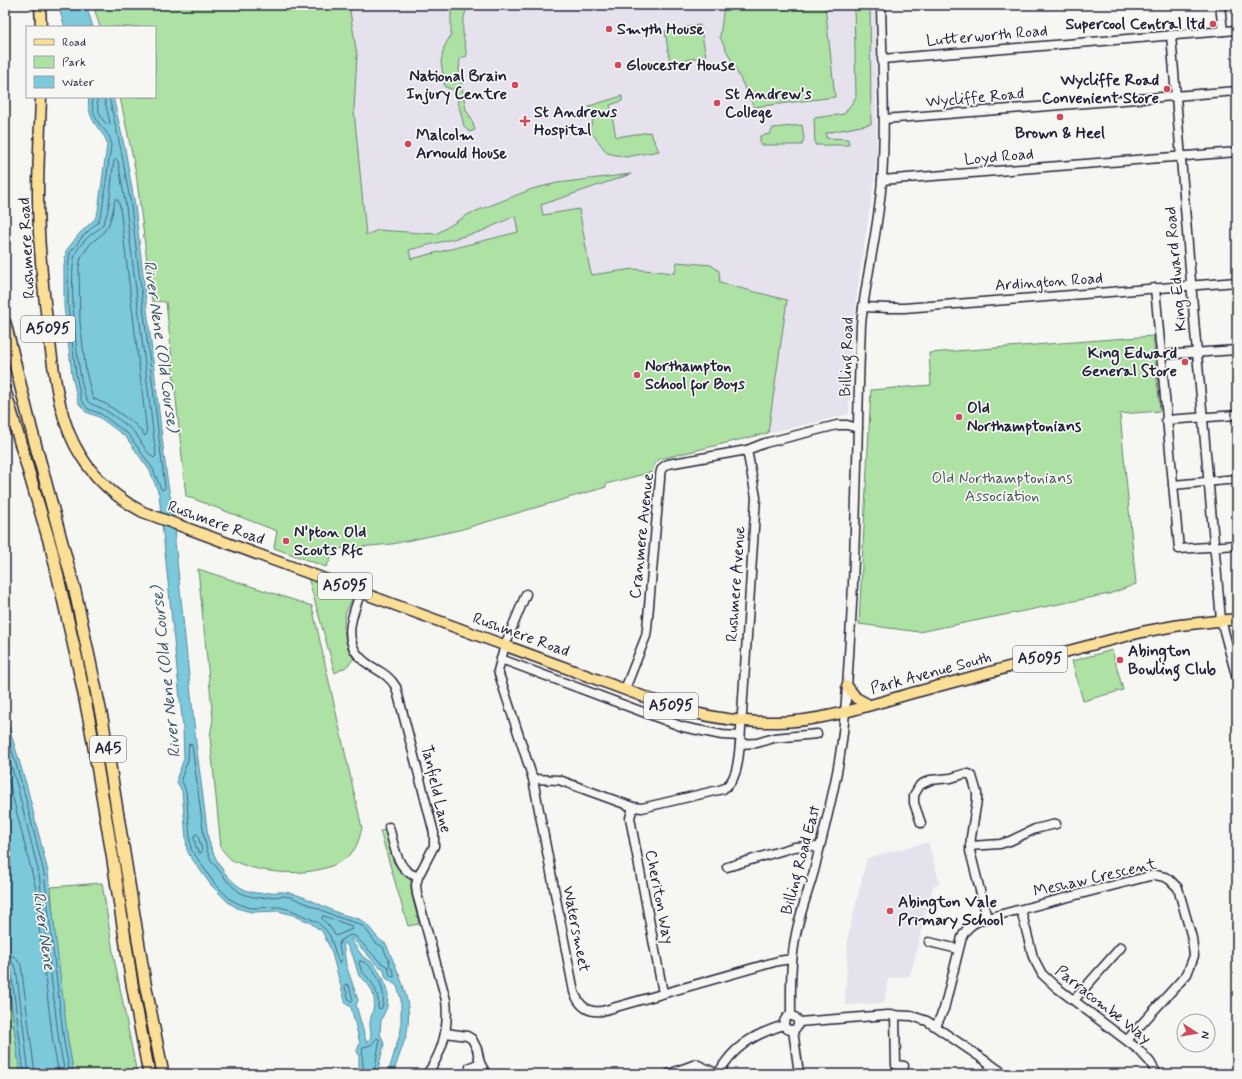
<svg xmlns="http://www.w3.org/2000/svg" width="1242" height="1079" viewBox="0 0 1242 1079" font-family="Mynerve,sans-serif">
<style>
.built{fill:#e5e2ee}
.green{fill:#ade2a4;stroke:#688270;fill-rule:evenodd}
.water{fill:#7cc9db;stroke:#58869b;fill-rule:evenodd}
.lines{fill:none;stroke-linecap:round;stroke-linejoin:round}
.shore{stroke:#46657b;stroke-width:1}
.minor-casing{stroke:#22223b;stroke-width:11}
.major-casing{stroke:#22223b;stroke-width:13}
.highway-casing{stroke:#22223b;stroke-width:14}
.minor{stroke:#f6f6f2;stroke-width:8}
.major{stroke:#fbdf96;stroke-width:10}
.highway{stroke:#fbdf96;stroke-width:11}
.poi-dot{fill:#d1495b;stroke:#f6f6f2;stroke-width:1.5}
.labels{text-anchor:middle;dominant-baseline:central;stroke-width:3.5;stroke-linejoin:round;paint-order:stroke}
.shield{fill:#f6f6f2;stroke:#626272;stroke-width:1}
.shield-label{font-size:15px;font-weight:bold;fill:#22223b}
.poi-label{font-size:16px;font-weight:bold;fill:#22223b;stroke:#f6f6f2;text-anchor:start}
.street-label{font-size:16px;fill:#22223b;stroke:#f6f6f2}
.park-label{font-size:16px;fill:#455255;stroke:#f6f6f2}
.water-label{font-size:17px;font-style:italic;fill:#3d546b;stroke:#f6f6f2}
</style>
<rect width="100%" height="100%" fill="#f6f6f2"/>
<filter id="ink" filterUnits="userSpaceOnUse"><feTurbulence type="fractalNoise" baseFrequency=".025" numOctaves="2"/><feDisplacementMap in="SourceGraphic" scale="8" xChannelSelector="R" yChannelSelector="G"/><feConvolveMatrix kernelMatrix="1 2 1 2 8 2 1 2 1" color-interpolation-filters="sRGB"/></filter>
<g filter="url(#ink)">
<g class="built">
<path d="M149,5H875L877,152L874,183L859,278L852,337L849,414L660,459L655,463L652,472L606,484L394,254L480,232L532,208L628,174L557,183L532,189L469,214L436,234L378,230L353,242L155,27Z"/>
<path d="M928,842L940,884L933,886L910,976L888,979L884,1003L845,1005L848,936L867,858Z"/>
</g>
<g class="green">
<path d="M93,5H349L357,55L354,110L366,235L378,230L436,234L469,214L532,189L557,183L631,174L541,205L543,215L579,209L591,275L633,269L675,273L677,262L711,265L719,271L720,283L787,300L768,433L660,459L655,463L652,472L606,484V487L459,530L392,544L337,549L326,567L274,548L277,531L186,496L166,302L152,301L136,173L120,97H155V27H100ZM515,216L518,232L411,259L409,250L480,232Z"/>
<path d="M451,5H470C458,21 464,38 467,56L460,58L459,70L466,110L471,118L475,130L469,132L464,126L455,90L445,87L441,62L444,47L451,35Z"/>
<path d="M724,5H825L835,97L754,107L720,37Z"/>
<path d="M854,5H870L871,124L826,133V138L848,139L849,145H815L814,118L844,114L856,97Z"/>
<path d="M700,25L706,56L670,63L665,31Z"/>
<path d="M622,96V101L610,105L616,137L650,132L659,151L626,157L607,153L589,129C595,120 594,115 589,106Z"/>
<path d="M802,125L804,138L802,145H760V136L770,134L773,128Z"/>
<path d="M1153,336L1160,411L1120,414L1136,584L1109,594L919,632L859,624L871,390L931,385L929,353Z"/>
<path d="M198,569L312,606L362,828C360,835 358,845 353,851C330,880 264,876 234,861C229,859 225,853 221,848L210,736L213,719Z"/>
<path d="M308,577L353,597C351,602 348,607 346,612C341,627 346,646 354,659L346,667L335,673Z"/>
<path d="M1112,650L1123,690L1083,701L1072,661Z"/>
<path d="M385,830L394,863L411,881V891L419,924L408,926L380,831Z"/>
<path d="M102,883L114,958L137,1074H74C62,1014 55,949 51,887Z"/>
<path d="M5,955L20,1074H5Z"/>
</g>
<g class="water">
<path d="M59,5H86L93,27H65L61,15Z"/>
<path d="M89,97H113L125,149L135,206L164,455C166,469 167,482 170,495C173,511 177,526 175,542L196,743L208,837C213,859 231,891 257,893C268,894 279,890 290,893C308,897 325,908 341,914C347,916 354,917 359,919C371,925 374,938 386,944C398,974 415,1001 406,1036C402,1049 397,1061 393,1074H388L401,1030V999L397,986L386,978L383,968L378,966L353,939H350L363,957L372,962L377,969L384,980L388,994L387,1007L381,1020L380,1033L384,1044L377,1074H359V1055L357,1051L360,1043L351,1007L346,1004L331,950L322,931L309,922L290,914L278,911L251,912L237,908L228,902L211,885L190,856L187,850L182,791L177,782V777L184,759L183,728L159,494L150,471L126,437L99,417L86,412L78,402L72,375L64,306V266L66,251L80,233L95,219L98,211L107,145C107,138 102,134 98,128C91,119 87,108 89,97ZM343,943H345L346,944L353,956L359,976C368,981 376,994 374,1005C373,1011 370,1018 370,1024C370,1031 373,1036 368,1042L366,1041L356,1005L358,1000L346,965Z"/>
<path d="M5,714L27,787L48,872L68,1042L74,1074H20L5,954Z"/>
</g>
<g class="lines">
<g class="shore">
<path d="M92,97C92,107 94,117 100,125C106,132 111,136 111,145L102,211L98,222L83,236L70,253L68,267V306L76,374L81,400L85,405L88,409L101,414L129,435L153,469L161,489L163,490L165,488L131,206L121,150L109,97"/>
<path d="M97,97C97,107 100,120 108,125L110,123L104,97"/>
<path d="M116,159L118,161L126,207L156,456L154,458C144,452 141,438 132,430C124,423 114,416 105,410C99,406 91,406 87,400C77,383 68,273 75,255C77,248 86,238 92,234C96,231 100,228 103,224C111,210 111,177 114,161Z"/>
<path d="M116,199L118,200L120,207L147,433L145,436L136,425L118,412L106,404L94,399L92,396L86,372L80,322L79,267L81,257L91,243L101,235L108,226L112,215L115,200Z"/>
<path d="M5,727L23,788L44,873L64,1042L70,1074"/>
<path d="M5,744L18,789L39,874L59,1042L65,1074"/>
<path d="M189,744L192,745L204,837L207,851L211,860L228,882L239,892L246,895L257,898L282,896L291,897L340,918L356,923L364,927L376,943L383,947L390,964L389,966C392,967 395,974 394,977L390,976L388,967L380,962L355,936L350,935L340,941L339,945L342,961L339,963L330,936L325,929L317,922L291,910L279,907L251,908L239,904L230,899L214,883L191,849L186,791L181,779L188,760Z"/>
<path d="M5,766L36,889L39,926L53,1043L59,1074"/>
<path d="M196,834L198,835L202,851L201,853H199L196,848L194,836Z"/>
<path d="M324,916L351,926L352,929L336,936L329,926L322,919V917Z"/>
<path d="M5,954L15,957L21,965L35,1074"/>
<path d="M5,960L12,962L16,968L29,1074"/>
<path d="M360,961C376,963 389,996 381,1009L378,1008C380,994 372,980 362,972L359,963Z"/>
<path d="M5,965L9,966L11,969L24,1074"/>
<path d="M346,984L349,986L353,1000L352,1002L349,1000L345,987Z"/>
<path d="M363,1074C364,1067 361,1053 363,1047L371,1045L377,1038L379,1039V1044L374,1074"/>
</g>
<g class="minor-casing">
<g id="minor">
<path d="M1220,5L1223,31"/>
<path d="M1171,35L1195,331L1221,620L1237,679"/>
<path d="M882,59L1237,30"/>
<path d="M884,119L1237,91"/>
<path d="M882,180L1237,152"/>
<path d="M1155,288L1179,549L1237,545"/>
<path d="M863,307L889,308H904L1237,282"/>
<path d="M1160,355L1237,350"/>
<path d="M1166,420L1237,415"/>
<path d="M1173,485L1237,479"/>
<path d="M361,592C351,617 340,645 368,664C380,672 388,674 396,687L434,833V846L418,877L416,885L417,894L446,1000C449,1027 444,1051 427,1074"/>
<path d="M526,594L505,645L498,671L533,779L574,992C579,1005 587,1013 602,1011L778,961L792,959"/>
<path d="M501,659L683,727L722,735L740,736"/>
<path d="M625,689L646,636L647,629L660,479C660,471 661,467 668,464L747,450L765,443L837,425H847L858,428"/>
<path d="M740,744L757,743L774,738L817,734"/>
<path d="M533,779L559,780L633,807L642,808L723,789C738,780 738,760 740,744L756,497L747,450"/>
<path d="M633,807L630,818L663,993"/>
<path d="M921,823L914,803V795L920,785L930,780L951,778L964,774H969L972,776L977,793V800L971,837L970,851L987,918"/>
<path d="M389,827C393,841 396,862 407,871C410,874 414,875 418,877"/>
<path d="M970,846L1000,844L1010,841L1035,829L1056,824"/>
<path d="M727,867L794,847L810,846L819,848"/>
<path d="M1021,910L1033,957L1042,974L1056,987L1139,1050L1150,1062L1157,1074"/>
<path d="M929,942L958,949"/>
<path d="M1074,1000L1121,947"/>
<path d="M895,1015L896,1065L904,1066"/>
<circle cx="791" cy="1023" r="7"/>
<path d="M791,1016C791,992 790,969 794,946C797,920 807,896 814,871C823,833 834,794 840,755C847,711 848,666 851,622C857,523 857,424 861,324C866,275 879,228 882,179C886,121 882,63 881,5"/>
<path d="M799,1022L887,1015L912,1016L927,1021L1005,1074"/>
<path d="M936,1026L944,1009L962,937C967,926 975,922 987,918L1150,876L1155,875L1165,877L1170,880L1178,888L1192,938L1194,956L1187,974L1127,1040"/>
<path d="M793,1030L799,1074"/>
<path d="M446,1033L467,1036L472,1039L477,1049L480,1063L485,1072"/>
<path d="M470,1067L480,1063"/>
<path d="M669,1074L696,1064L718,1074"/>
<path d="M718,1074C733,1046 755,1034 784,1025"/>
<path d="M986,1074L992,1065"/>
</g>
</g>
<g class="major-casing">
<g id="major">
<path d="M40,5L41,27"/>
<path d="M41,97C40,130 38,164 38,197C38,249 44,300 51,351C56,387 61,425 81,456C96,480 118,499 143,512L661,703C699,716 737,723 777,722C822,722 873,704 916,692C991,672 1066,651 1142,632L1180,625L1237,619"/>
<path d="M847,686L856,698L869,705"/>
</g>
</g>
<g class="highway-casing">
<g id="highway">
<path d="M5,323L31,428L75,591L103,723L145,983L163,1074"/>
<path d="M5,391L52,551L77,660L90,724L112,854L132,984L149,1074"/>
</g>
</g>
<use href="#minor" class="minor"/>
<use href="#major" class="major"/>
<use href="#highway" class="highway"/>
</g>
</g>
<g class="poi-dot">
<circle cx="1213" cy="24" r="4"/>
<circle cx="609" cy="29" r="4"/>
<circle cx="618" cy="65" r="4"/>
<circle cx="515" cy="85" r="4"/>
<circle cx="1167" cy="89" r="4"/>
<circle cx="717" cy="103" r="4"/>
<circle cx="1060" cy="117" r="4"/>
<path d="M523 115h4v4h4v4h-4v4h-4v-4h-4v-4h4z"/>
<circle cx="408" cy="144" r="4"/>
<circle cx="1185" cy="362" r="4"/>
<circle cx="637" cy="375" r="4"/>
<circle cx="959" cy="417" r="4"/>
<circle cx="286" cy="541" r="4"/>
<circle cx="1120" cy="660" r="4"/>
<circle cx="890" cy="911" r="4"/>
</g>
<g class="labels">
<g class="shield">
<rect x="21" y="316" width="54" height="26" rx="3"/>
<rect x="318" y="573" width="54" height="26" rx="3"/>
<rect x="1013" y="646" width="54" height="26" rx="3"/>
<rect x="644" y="693" width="54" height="26" rx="3"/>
<rect x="90" y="736" width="36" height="26" rx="3"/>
</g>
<g class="shield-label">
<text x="48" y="329">A5095</text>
<text x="345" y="586">A5095</text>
<text x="1040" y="659">A5095</text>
<text x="671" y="706">A5095</text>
<text x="108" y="749">A45</text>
</g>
<g class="poi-label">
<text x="1205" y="24" text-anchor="end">Supercool Central ltd</text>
<text x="617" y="29">Smyth House</text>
<text x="626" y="65">Gloucester House</text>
<text x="507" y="76" text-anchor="end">National Brain<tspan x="507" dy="18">Injury Centre</tspan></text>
<text x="1159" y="80" text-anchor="end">Wycliffe Road<tspan x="1159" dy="18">Convenient Store</tspan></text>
<text x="725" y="94">St Andrew's<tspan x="725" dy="18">College</tspan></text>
<text x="534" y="112">St Andrews<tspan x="534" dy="18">Hospital</tspan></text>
<text x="1060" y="133" text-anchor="middle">Brown &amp; Heel</text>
<text x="416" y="135">Malcolm<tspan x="416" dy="18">Arnould House</tspan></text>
<text x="1177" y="353" text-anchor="end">King Edward<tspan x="1177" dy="18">General Store</tspan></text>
<text x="645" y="366">Northampton<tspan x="645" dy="18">School for Boys</tspan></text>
<text x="967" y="408">Old<tspan x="967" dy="18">Northamptonians</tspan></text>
<text x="294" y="532">N'pton Old<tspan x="294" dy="18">Scouts Rfc</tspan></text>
<text x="1128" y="651">Abington<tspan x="1128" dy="18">Bowling Club</tspan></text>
<text x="898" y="902">Abington Vale<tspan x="898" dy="18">Primary School</tspan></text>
</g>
<g class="street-label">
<text transform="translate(987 36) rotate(-5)">Lutterworth Road</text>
<text transform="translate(975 98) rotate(-5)">Wycliffe Road</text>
<text transform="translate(999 157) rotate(-5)">Loyd Road</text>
<text transform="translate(27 248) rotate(-93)">Rushmere Road</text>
<text transform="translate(1176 269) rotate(-95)">King Edward Road</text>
<text transform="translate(1049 282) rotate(-4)">Ardington Road</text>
<text transform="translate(847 357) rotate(-88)">Billing Road</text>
<text transform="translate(216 523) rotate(20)">Rushmere Road</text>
<text transform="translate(642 536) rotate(-84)">Cranmere Avenue</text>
<text transform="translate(736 584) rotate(-86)">Rushmere Avenue</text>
<text transform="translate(521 635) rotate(20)">Rushmere Road</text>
<text transform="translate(931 673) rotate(-15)">Park Avenue South</text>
<text transform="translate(436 789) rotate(77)">Tanfield Lane</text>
<text transform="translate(801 860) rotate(-75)">Billing Road East</text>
<text transform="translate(1095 878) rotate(-13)">Meshaw Crescent</text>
<text transform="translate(659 897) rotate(79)">Cheriton Way</text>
<text transform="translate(576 929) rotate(79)">Watersmeet</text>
<text transform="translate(1103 1005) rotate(38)">Parracombe Way</text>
</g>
<g class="park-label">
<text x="1002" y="478">Old Northamptonians<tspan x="1002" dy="18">Association</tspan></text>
</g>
<g class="water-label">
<text transform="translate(161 346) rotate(82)">River Nene (Old Course)</text>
<text transform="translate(166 672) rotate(-96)">River Nene (Old Course)</text>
<text transform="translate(44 931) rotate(82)">River Nene</text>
</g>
</g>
<rect width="1242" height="1079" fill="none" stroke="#f6f6f2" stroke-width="20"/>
<rect x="10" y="10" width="1222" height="1059" fill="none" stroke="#22223b" stroke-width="1.5" filter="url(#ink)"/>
<rect x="26" y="26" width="130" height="72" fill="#f6f6f2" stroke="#a1a1a9"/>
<rect x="34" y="39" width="20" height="6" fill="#fbdf96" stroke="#a1a1a9"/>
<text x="62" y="46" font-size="12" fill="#22223b">Road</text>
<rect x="34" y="56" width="20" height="12" fill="#ade2a4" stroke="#a1a1a9"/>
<text x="62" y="66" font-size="12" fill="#22223b">Park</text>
<rect x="34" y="76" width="20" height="12" fill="#7cc9db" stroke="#a1a1a9"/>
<text x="62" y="86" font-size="12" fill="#22223b">Water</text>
<g transform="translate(1196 1033) rotate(102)"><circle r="19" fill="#f6f6f2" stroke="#a1a1a9"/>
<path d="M0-3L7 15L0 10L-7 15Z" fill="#d1495b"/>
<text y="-6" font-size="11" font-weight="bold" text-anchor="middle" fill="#22223b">N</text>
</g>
</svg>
